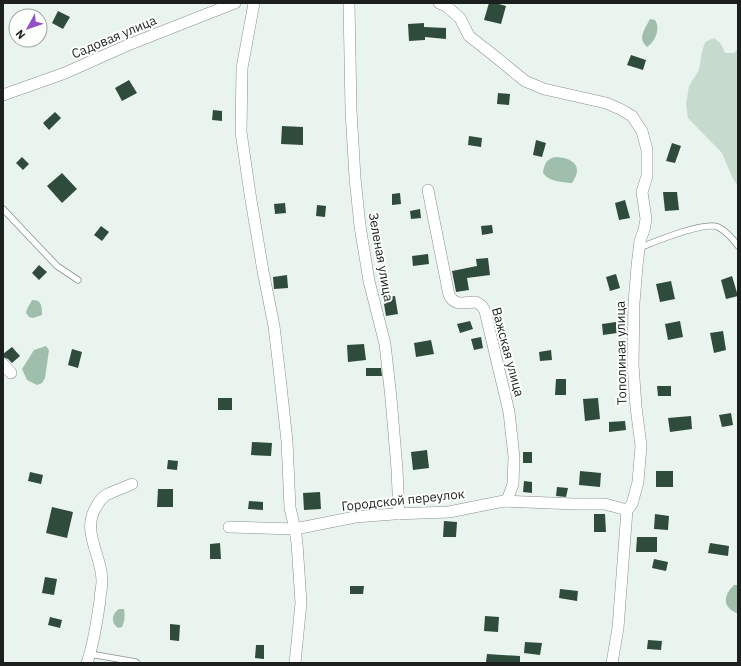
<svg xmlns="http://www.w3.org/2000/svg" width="741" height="666" viewBox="0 0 741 666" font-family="'IBM Plex Sans',sans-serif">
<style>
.green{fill:#c6dace}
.water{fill:#9fbfac}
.building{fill:#2f4b3b}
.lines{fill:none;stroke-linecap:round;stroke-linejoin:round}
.lane-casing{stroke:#88918c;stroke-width:7}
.street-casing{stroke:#88918c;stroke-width:12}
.lane{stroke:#fff;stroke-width:5.5}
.street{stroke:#fff;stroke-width:11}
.labels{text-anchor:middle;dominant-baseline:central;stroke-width:4;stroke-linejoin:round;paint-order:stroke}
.street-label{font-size:13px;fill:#1b1f1d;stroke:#fdfffd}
</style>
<rect width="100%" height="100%" fill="#eaf4ee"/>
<path class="green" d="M714,38L721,44L725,53H734L738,49V186L733,179L722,153L688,118L686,104L689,86L699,70L702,52L705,42Z"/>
<g class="water">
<path d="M650,19L655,20C661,29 655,42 647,47C637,38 645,29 650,19Z"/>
<path d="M556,157C573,158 584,166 572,183C562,182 549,182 543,173C544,164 547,158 556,157Z"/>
<path d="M32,300C42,300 42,306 42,315L33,318L29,317L26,313C27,307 30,305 32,300Z"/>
<path d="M46,346L49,350L45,378L42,383L37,385L27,380L22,369L34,350Z"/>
<path d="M734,585H738V614C735,612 732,611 729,608C722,600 728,591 734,585Z"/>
<path d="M119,609H124C125,615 125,621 122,627L118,628C111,623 111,614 119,609Z"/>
</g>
<g class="building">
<path d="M489,3H495L506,6L501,24L484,20Z"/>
<path d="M58,11L70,17L63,29L52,23Z"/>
<path d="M424,23V27L446,28V39L425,37V40L409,41L408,24Z"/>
<path d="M631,55L646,60L643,70L627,65Z"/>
<path d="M129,80L137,93L122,101L115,88Z"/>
<path d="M498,93L510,94L509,105L497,104Z"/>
<path d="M213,110L222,111V121L212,120Z"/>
<path d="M55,112L61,118L49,130L43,123Z"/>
<path d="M282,126L303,127V145L281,144Z"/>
<path d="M469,136L482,138L481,147L468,145Z"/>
<path d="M536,140L546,143L542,157L533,155Z"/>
<path d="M672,143L681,146L675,163L666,161Z"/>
<path d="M22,157L29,164L23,170L16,163Z"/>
<path d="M62,173L77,189L62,203L47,186Z"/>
<path d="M663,192H677L679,210L665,211Z"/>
<path d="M400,193L401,204L392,205V194Z"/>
<path d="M625,200L630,218L619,220L615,203Z"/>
<path d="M285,203L286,213L275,214L274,204Z"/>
<path d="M317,205L326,206L325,217L316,216Z"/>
<path d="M420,209L421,218L411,219L410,211Z"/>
<path d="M492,225L493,233L482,235L481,226Z"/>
<path d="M101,226L109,232L102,241L94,235Z"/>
<path d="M428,254L429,264L413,266L412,256Z"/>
<path d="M488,258L490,275L467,278L469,290L456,292L452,271L477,266L476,259Z"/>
<path d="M39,265L47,272L39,280L32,273Z"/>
<path d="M616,274L620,288L610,291L606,277Z"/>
<path d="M287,275L288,288L274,289L273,277Z"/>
<path d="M732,276L738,296L726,299L721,280Z"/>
<path d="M671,281L675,299L660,302L656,284Z"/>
<path d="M395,296L398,314L386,316L383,298Z"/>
<path d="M470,321L473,329L460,333L457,324Z"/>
<path d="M680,321L683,337L668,340L665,324Z"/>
<path d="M616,322L617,333L603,335L602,324Z"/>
<path d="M723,331L726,350L714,353L710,333Z"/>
<path d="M481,337L483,348L474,350L471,339Z"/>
<path d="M431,340L434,354L416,357L414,343Z"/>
<path d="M364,344L366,360L348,362L347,345Z"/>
<path d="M12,347L20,356L12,363L8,359L3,357V354Z"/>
<path d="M72,349L82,352L78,368L68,365Z"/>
<path d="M551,350L552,360L540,361L539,352Z"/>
<path d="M366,368H381L382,376H366Z"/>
<path d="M556,379H566V395H555Z"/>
<path d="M657,386H671V396H658Z"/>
<rect x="218" y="398" width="14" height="12"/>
<path d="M598,398L600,419L585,421L583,399Z"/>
<path d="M731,413L733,425L722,427L719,415Z"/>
<path d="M691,416L692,429L670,432L668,418Z"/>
<path d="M625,421L626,430L609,432V422Z"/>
<path d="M252,442L272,443L271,456L251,455Z"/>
<path d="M427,450L429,468L413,470L411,452Z"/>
<rect x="523" y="452" width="9" height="11"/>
<path d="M168,460L178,461L177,470L167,469Z"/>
<path d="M580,471L601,473L600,487L579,485Z"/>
<rect x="656" y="471" width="17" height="16"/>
<path d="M30,472L43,475L41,484L28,481Z"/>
<path d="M524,481L532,482V493L523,492Z"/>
<path d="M557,487L568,488L566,497L556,496Z"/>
<path d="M158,489H173V507H157Z"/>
<path d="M320,492L321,509L304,510L303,493Z"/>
<path d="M249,501L263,502V510L248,509Z"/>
<path d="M52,507L73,512L67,538L46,533Z"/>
<path d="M594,514H605L606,532H594Z"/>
<path d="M655,514L669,516L668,530L654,529Z"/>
<path d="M444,521L457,522L456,537H443Z"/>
<path d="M637,537H657V552H636Z"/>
<path d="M220,543L221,559H210V544Z"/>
<path d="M710,543L729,546L728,556L708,553Z"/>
<path d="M654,559L668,562L666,571L652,568Z"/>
<path d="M45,577L57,579L54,595L42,593Z"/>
<path d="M350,586H364L363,594H350Z"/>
<path d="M560,589L578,591L577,601L559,598Z"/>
<path d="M485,616L499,617L498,632L484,631Z"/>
<path d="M50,617L62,620L60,628L48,625Z"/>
<path d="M170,624L180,625L179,641L170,640Z"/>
<path d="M648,640L662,641L661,650L647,649Z"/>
<path d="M525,642L542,643L540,655L524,653Z"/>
<path d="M256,645H264V659L255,658Z"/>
<path d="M487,654L520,656V663L486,662Z"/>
</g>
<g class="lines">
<g class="lane-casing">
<g id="lane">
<path d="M3,209L57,266L78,280"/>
<path d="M639,248C654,242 704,221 718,227C726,231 733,239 738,246"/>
<path d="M90,654L136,662"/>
</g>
</g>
<g class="street-casing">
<g id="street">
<path d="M254,3L242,68L241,132L250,194L263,271L274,326L280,377L287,441L290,508L295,529L297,543L301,603L295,663"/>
<path d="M349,3L351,110L355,178L360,226L369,281L385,344L391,398L397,469L399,514"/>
<path d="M439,3L446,6L460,18L469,36L492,54L525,81L544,89L606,103L620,109L632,116L642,131L647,150V176L642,192L646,219L644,230L640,241L637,266L634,303L633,365L636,407L641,446L638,482L632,504L627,510"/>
<path d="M3,95L65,73L128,45L235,3"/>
<path d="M428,190L449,295C455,307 465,302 476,302L482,306L485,311L509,412L514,457L513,484L507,501"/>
<path d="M3,364L11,373"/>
<path d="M229,527L295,529L355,517L394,514L449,512L504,501L575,504H605L627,510"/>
<path d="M87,663C94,643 97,621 100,600C100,594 102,587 102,581C102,555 81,532 96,507C98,503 102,498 106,495C114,491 123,488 132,484"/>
<path d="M612,663L618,628L627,510"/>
</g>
</g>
<use href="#lane" class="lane"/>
<use href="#street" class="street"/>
</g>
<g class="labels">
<g class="street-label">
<text transform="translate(114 37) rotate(-23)">Садовая улица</text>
<text transform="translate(381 257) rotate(80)">Зеленая улица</text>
<text transform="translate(508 352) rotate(75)">Важская улица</text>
<text transform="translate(621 353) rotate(-91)">Тополиная улица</text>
<text transform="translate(403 500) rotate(-6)">Городской переулок</text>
</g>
</g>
<rect width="741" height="666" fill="none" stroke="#1b1f1d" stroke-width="8"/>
<g transform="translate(28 28) rotate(230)"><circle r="19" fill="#fdfffd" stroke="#a3a5a3"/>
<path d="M0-3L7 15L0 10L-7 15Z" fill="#9450c5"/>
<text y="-6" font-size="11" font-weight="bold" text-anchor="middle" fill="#1b1f1d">N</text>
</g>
</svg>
